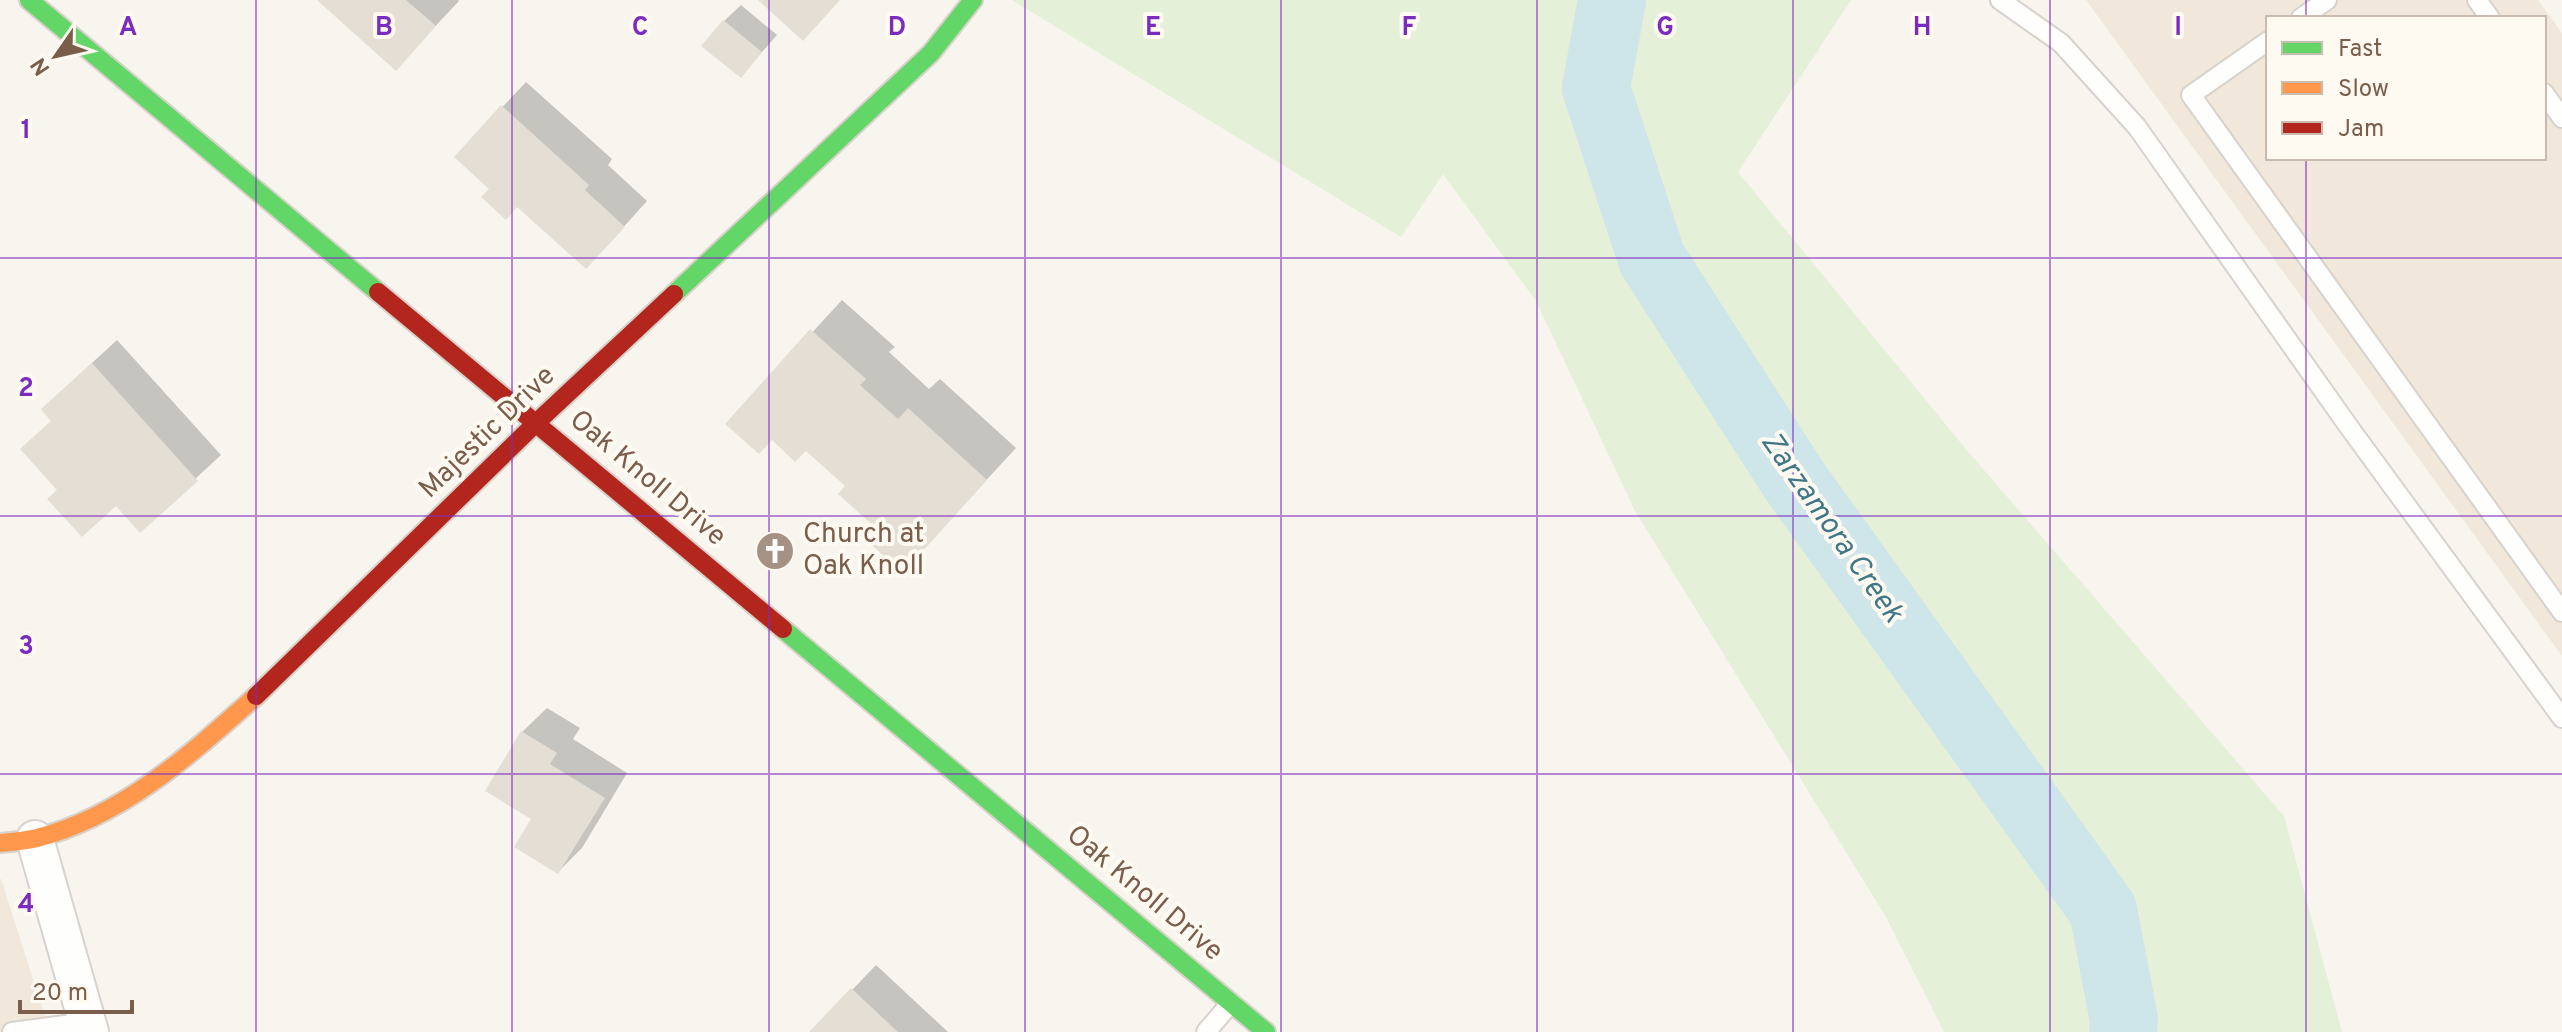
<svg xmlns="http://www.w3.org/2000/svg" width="2562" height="1032" viewBox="0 0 2562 1032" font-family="Overpass,sans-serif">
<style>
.residential{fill:#f1e8db;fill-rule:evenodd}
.green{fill:#e4f0d8}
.shadow{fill:#0003}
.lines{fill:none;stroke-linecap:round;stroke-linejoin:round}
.river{stroke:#cee6ea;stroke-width:68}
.building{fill:#e5ded5}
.lane-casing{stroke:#d8d2cc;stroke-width:22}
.street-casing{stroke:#d8d2cc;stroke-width:40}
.fast-casing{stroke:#d8d1c9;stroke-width:22}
.slow-casing{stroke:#d8d1c9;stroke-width:22}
.jam-casing{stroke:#d8d1c9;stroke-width:22}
.lane{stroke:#fefefc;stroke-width:18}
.street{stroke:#fefefc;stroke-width:36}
.fast{stroke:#63d668;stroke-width:18}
.slow{stroke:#ff974d;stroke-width:18}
.jam{stroke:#b3261e;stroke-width:18}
.grid{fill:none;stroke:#7b2cbf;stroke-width:2;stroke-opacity:0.55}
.labels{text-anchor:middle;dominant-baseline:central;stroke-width:8;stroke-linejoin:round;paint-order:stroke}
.street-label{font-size:28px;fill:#7a5d4b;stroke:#fffaf1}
.poi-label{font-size:28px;fill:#7a5d4b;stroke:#fffaf1;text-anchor:start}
.water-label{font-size:30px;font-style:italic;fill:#407887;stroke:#fffaf1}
.grid-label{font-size:26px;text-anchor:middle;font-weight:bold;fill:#7b2cbf;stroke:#fffaf1;stroke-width:8;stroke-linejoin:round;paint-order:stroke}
</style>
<rect width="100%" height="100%" fill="#f8f5ee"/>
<g class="residential">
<path d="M2086,0H2538L2562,33V656ZM2268,18H2544V158H2268Z"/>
<path d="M0,879H1L50,1032H0Z"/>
</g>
<path class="green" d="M1012,0H1851L1738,172L1970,454L2284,816L2342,1032H1944L1886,917L1635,511L1536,301L1443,174L1401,237Z"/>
<g class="shadow">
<path d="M320,0H458L459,1L396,68Z"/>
<path d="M741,5L777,35L741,76L724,21Z"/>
<path d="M526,82L612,159L608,165L647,201L610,242L518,205L492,189L456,156Z"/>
<path d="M842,300L895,347L889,352L929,389L940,379L1016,448L903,570L879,528L848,486L806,449L728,424Z"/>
<path d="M117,340L221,455L140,530L116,504L59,490L53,419L68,385Z"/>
<path d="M547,708L580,728L573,739L627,773L582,848L558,872L534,818L522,732Z"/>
<path d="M876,965L948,1032H812Z"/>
</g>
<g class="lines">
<path class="river" d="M1612,0L1596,88L1652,259L1794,480L2103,910L2124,1020L2123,1032"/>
</g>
<g class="building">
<path d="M317,0H406L436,26L396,71Z"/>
<path d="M758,0H840L803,41Z"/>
<path d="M723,20L762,52L741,78L701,46Z"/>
<path d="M501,105L589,185L585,190L625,227L586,269L517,207L506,220L481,197L489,189L454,157Z"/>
<path d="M810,329L866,379L860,385L898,419L908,408L987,480L903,573L866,540L876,528L838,494L845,486L806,451L795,462L772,440L759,454L725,424Z"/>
<path d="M92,363L198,481L140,533L116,506L82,537L47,499L57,490L20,449L51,421L41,409Z"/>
<path d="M521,731L557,753L550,764L605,798L558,874L514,847L531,819L485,791Z"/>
<path d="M851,988L898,1032H809Z"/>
</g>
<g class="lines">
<g class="lane-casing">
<g id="lane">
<path d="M2000,0L2061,43L2137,127L2349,427L2562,718"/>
<path d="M2477,0L2490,18"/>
<path d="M2301,18L2327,0"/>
<path d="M2268,41L2191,95L2562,612"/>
<path d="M2544,93L2562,118"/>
<path d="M12,1032L87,1022"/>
<path d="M1206,1032L1231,1003"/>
</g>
</g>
<g class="street-casing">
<path id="street" d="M35,839L90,1032"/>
</g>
<g class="fast-casing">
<g id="fast">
<path d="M29,0L378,292"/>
<path d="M674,294L931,53L973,0"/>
<path d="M783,629L1266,1032"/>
</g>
</g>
<g class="slow-casing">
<path id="slow" d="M0,843C12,842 25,841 37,838C123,816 191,754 256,696"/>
</g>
<g class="jam-casing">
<g id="jam">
<path d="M378,292L783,629"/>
<path d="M256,696L536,423L674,294"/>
</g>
</g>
<use href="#lane" class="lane"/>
<use href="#street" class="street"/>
<use href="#fast" class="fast"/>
<use href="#slow" class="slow"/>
<use href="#jam" class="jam"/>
</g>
<path class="grid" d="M256,0V1032M512,0V1032M769,0V1032M1025,0V1032M1281,0V1032M1537,0V1032M1793,0V1032M2050,0V1032M2306,0V18M2306,158V1032M0,258H2562M0,516H2562M0,774H2562"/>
<defs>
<g id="church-disc" transform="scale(2)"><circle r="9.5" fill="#a69284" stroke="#fffaf1"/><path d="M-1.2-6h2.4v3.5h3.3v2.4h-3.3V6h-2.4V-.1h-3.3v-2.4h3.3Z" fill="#fff"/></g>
</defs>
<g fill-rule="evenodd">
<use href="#church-disc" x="775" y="551"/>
</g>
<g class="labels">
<g class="street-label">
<text transform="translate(488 433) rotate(-44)">Majestic Drive</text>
<text transform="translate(647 479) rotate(40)">Oak Knoll Drive</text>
<text transform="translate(1144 894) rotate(40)">Oak Knoll Drive</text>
</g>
<g class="poi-label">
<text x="803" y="535">Church at<tspan x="803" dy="32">Oak Knoll</tspan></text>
</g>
<g class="water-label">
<text transform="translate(1831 528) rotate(55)">Zarzamora Creek</text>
</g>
</g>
<g class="grid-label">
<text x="128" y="35">A</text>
<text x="384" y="35">B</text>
<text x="640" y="35">C</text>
<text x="897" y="35">D</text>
<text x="1153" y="35">E</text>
<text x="1409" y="35">F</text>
<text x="1665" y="35">G</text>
<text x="1922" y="35">H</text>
<text x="2178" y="35">I</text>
<text x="26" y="138">1</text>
<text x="26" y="396">2</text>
<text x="26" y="654">3</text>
<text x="26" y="912">4</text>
</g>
<rect x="2266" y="16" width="280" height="144" fill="#fffaf1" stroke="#cabbaf" stroke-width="2"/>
<rect x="2282" y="42" width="40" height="12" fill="#63d668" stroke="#cabbaf" stroke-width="2"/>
<text x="2338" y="56" font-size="24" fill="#7a5d4b">Fast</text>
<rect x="2282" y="82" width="40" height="12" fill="#ff974d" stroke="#cabbaf" stroke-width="2"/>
<text x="2338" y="96" font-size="24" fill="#7a5d4b">Slow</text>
<rect x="2282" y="122" width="40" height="12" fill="#b3261e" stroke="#cabbaf" stroke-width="2"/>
<text x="2338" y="136" font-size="24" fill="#7a5d4b">Jam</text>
<g transform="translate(56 56) rotate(236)" stroke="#fffaf1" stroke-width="6" paint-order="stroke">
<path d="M0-6L14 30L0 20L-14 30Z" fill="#7a5d4b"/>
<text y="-12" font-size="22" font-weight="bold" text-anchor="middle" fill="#7a5d4b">N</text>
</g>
<path d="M20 1000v12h112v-12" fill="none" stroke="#7a5d4b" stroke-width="4"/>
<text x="32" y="1000" font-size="24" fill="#7a5d4b" stroke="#fffaf1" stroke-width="6" paint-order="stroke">20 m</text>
</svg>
